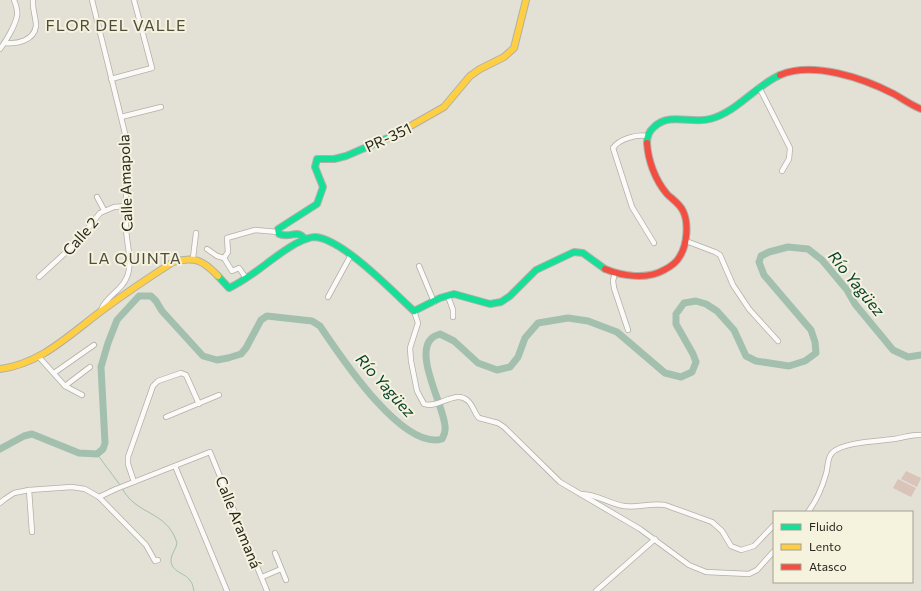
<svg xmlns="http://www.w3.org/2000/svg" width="921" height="591" viewBox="0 0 921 591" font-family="Commissioner,sans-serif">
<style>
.green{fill:#dac3b8}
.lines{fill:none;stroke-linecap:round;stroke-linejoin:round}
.stream{stroke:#a3c0af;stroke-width:1}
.river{stroke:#a3c0af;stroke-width:7}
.street-casing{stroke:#b2b0a7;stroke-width:6}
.fast-casing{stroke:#b2b0a7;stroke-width:8}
.slow-casing{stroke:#b2b0a7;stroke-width:8}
.jam-casing{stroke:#b2b0a7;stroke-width:8}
.street{stroke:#fbfaf9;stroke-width:4.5}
.fast{stroke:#16e098;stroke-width:6}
.slow{stroke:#ffcf43;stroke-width:6}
.jam{stroke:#f24e42;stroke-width:6}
.labels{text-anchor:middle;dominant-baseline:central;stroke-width:4;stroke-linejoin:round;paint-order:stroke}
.street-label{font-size:15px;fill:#27261f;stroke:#f5f2de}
.neighbourhood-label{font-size:16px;letter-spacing:1px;fill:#504d3c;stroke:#f5f2de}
.water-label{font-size:16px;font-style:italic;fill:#033e2a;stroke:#f5f2de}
</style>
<rect width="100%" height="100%" fill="#e3e1d6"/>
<g class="green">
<path d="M906,471L921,478L917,487L901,479Z"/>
<path d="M898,479L916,488L911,497L893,488Z"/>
</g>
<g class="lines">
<g class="stream">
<path d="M97,454L120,485"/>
<path d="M122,488C136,516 167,510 177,543C176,549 172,553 171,559C170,573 186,572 191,582C193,584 193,588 194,591"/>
</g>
<path class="river" d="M0,449L24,436L32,434L79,453L97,454L103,449L105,443L101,367L108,343L117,320L139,296H151L156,301L162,311L203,356L217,360L228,358L241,354L246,348L261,320L267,316L312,321L320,326C339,354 402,451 442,439C444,435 446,432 445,427C445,408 413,354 432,338C434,336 437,335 440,334L454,341L478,363L497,370L510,367L518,357L525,338L538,323L568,318L588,321L617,332L665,373L681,377L692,372L696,362L693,354L676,324V314L684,303L696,301L706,304L717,311L734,330L746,356L756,361L789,366L805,361L816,353L815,342L811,330L764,275L759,262L761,256L769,252L788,247L808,249L822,260L847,290L855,304L893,350L908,357L921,355"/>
<g class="street-casing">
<g id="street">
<path d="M92,0L121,117L126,138L127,146C126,173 126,200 126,227C126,243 134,263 126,279C120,292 106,296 101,310"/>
<path d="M5,43C17,44 34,41 36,26C36,17 32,9 33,0"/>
<path d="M0,49C6,41 15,26 17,16C18,11 16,5 14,0"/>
<path d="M111,79L152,68L134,0"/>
<path d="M759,87L790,148L789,159L782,171"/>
<path d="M121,117L161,107"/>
<path d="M647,136C637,134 619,139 613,148L632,207L654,243"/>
<path d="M97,197L104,210"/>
<path d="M686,241L715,252L720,255L733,285L749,309L778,341"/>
<path d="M207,249L217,256L224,258L232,271L239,268L246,278"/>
<path d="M193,258L196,233"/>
<path d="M224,258L228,252L227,238L255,230L278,232"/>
<path d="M419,266L434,302"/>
<path d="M615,272L613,281L614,288L628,330"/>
<path d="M39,277L76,243L100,213L114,207L127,206"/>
<path d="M448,296L453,310V317"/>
<path d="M328,297L351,255"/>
<path d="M414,311L418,323L410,348L411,361L417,391L424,404C438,409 454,390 467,400C473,404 474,413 479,418L498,423L504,427L560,482L640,529L689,565L706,572L749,574L757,570L774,551"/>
<path d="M39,357L65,386L82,395"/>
<path d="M54,373L94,345"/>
<path d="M65,386L90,367"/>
<path d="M166,417L219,395"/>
<path d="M175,466L227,591"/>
<path d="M134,482L128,464V457L153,386L158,381L181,373L186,375L199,404"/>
<path d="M29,490L32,532"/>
<path d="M581,494C597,494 609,504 624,506C636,508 651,503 665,505L712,522L722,531L731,546L741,550L754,546L774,525"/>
<path d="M99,497L116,489L210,452L267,591"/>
<path d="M0,503L5,499L14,493L29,490L72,487L85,489L99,497L146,545L155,561L158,560"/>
<path d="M808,512C817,500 822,488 826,474C828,468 827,458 832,453C842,442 879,441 894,439C903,438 911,434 921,435"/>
<path d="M275,553L286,580"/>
<path d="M262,577L281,569"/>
<path d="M596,591L655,539"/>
</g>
</g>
<g class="fast-casing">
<g id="fast">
<path d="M647,143C647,136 649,131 654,127C670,112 691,124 710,119C737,112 755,86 780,75"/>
<path d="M305,239C296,228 292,239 279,234L278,229L317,204L323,187L315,167L317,159H334L346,156L397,134L407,128"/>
<path d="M218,276L229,288C253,277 272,257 295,244C301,241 308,237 315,237C343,239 393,292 414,311"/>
<path d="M414,311L440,298L454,294L490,304L501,302L510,296L536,270L574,252L583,253L605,269"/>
</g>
</g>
<g class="slow-casing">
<g id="slow">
<path d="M407,128L444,107L470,76L480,69L504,57L514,48L526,0"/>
<path d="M0,369C40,364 68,336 100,312C123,295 148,278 173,262C194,256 203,260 218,276"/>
</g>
</g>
<g class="jam-casing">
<g id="jam">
<path d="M780,75C813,61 863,78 894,94C903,99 911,105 921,109"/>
<path d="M605,269C622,276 647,280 664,270C670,267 677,262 680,256C687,245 689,223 683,211C680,204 672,199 667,194C655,180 648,160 647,143"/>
</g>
</g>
<use href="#street" class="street"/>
<use href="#fast" class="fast"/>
<use href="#slow" class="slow"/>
<use href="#jam" class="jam"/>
</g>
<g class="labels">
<g class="street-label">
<text transform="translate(388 137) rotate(-25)">PR-351</text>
<text transform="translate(125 183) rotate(-92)">Calle Amapola</text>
<text transform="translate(80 236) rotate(-49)">Calle 2</text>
<text transform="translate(239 522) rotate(68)">Calle Aramaná</text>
</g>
<g class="neighbourhood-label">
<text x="116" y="24">FLOR DEL VALLE</text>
<text x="135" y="257">LA QUINTA</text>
</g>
<g class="water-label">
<text transform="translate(857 283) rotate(51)">Río Yagüez</text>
<text transform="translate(386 385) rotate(48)">Río Yagüez</text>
</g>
</g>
<rect x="773" y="511" width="140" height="72" fill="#f5f2de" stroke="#a3a092"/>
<rect x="781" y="524" width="20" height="6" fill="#16e098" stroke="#a3a092"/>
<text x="809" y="531" font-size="12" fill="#27261f">Fluido</text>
<rect x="781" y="544" width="20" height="6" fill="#ffcf43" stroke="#a3a092"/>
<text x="809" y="551" font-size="12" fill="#27261f">Lento</text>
<rect x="781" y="564" width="20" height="6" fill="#f24e42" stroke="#a3a092"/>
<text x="809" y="571" font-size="12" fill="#27261f">Atasco</text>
</svg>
